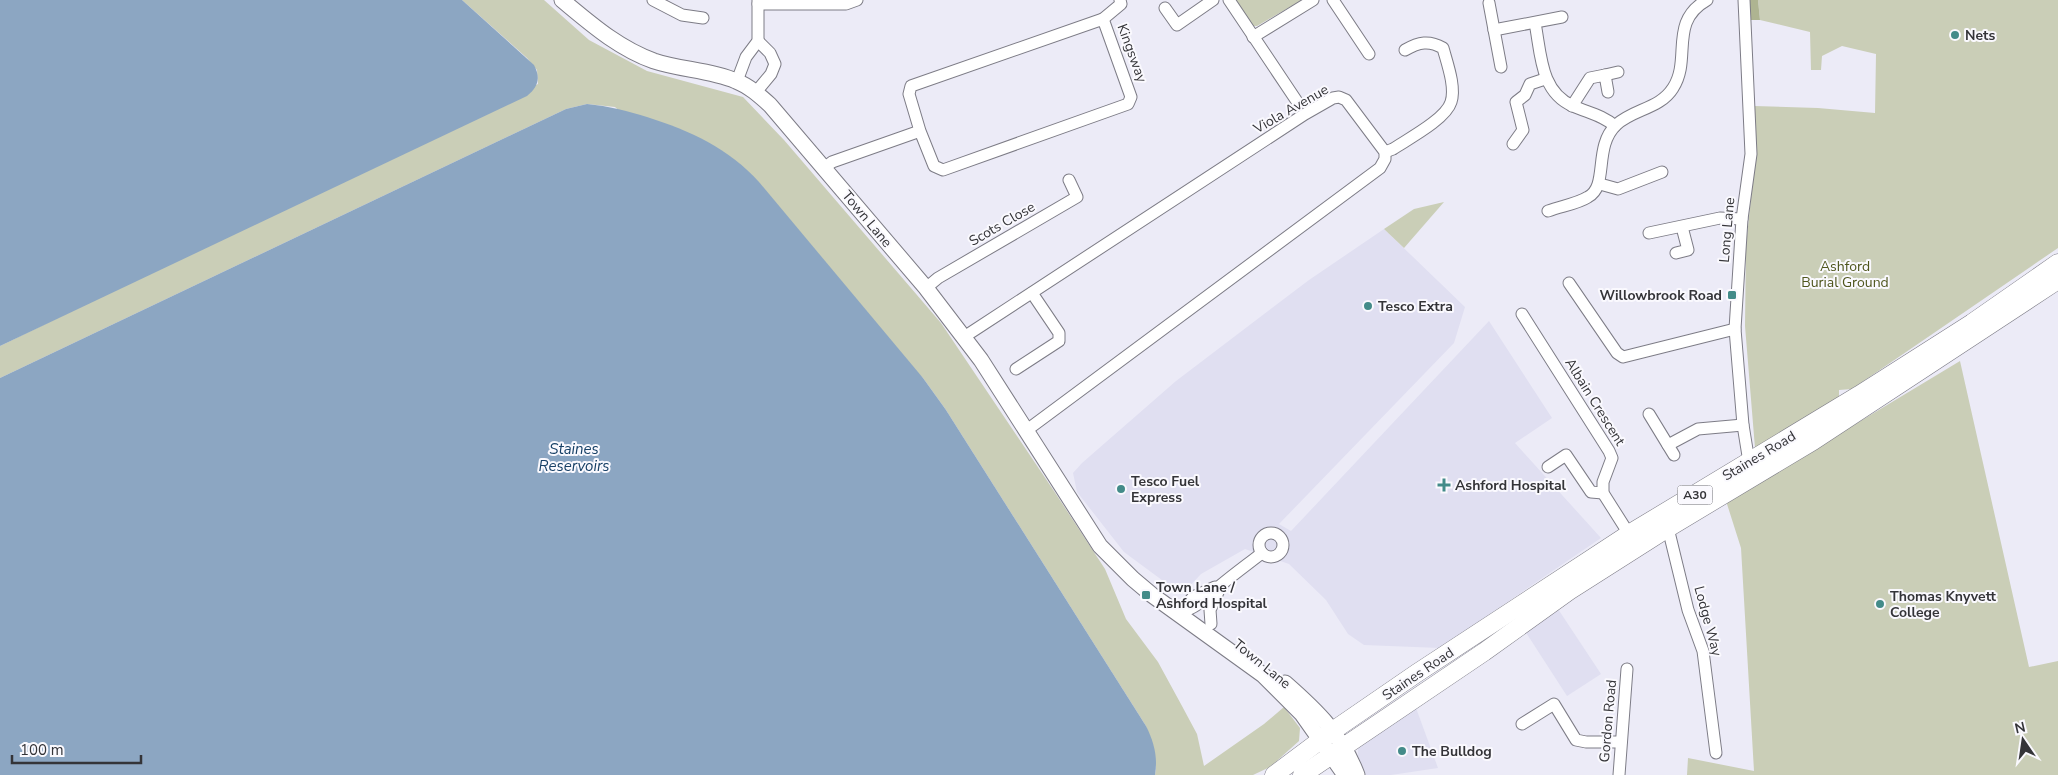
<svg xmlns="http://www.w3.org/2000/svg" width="2058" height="775" viewBox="0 0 2058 775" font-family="'Nunito Sans',sans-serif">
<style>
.built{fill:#e0dff1}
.green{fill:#caceb7}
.forest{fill:#aeb491}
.water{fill:#8ca6c2}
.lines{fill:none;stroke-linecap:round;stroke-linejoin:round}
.minor-casing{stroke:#7d7c86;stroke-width:13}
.major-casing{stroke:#7d7c86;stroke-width:17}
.highway-casing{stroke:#7d7c86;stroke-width:19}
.minor{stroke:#fff;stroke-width:11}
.major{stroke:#fff;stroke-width:15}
.highway{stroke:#fff;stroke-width:18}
.poi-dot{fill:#438b89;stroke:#faf9fe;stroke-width:2}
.labels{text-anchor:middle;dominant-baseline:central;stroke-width:4;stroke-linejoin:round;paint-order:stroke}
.shield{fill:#faf9fe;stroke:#6f6f73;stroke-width:1}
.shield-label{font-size:12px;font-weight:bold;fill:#343438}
.poi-label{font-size:14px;font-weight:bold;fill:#343438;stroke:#faf9fe;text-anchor:start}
.street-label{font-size:14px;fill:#343438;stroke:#faf9fe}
.park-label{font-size:14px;fill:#4f561d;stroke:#faf9fe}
.water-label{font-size:15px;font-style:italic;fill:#174066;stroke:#faf9fe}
</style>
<rect width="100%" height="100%" fill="#ecebf7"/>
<g class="built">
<path d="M1384,229L1465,307L1454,343L1279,524L1291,531L1489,321L1552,418L1515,443L1601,538L1440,648L1364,645L1348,634L1326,600L1289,564L1245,549L1201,574L1188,588L1174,589L1124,552L1077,492L1073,473L1082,463L1176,381L1309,280Z"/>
<path d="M1558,609L1601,674L1567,696L1525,631Z"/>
<path d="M1416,708L1438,768L1391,775H1366L1358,756V747Z"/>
</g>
<g class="green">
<path d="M462,0H544L589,40L647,71L743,97L784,140L941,323L1054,491L1105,569L1126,619L1158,662L1182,706L1197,734L1204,766L1264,724L1284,707L1300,728L1299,741L1270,767L1253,775H1155L1156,768L1146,726L946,410L923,378L615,107L587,104L566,109L0,378V346L538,84L537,70L527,58Z"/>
<path d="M1237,0H1302L1257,26H1252L1235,1Z"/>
<path d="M1758,0H2058V248L1852,389L1839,390V398L1755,448L1745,326L1746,246L1755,159L1754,106L1818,108L1875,113L1876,54L1842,46L1822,56L1821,70H1811L1810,32L1760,20Z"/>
<path d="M1444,202L1404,248L1384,229L1414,209Z"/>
<path d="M1960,361L2029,667L2058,661V775H1687L1688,758L1754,771L1741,548L1727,504L1728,501Z"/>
</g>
<path class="forest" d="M1749,0H1758L1760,20H1750Z"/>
<g class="water">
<path d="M0,0H462L534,65C541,78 538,87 527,96L0,346Z"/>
<path d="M587,104C609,106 627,111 647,117C691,131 728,148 759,182L923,378L946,410L1146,726C1154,742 1158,757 1155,775H0V378L566,109Z"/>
</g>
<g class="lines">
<g class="minor-casing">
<g id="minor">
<path d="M653,0L682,15L703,18"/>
<path d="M1229,0L1298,103"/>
<path d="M1333,0L1369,54"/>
<path d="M1744,0L1751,154L1742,219L1735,329L1743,425L1749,462"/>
<path d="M1489,3L1501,67"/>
<path d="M758,4H846L857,0"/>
<path d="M1165,8L1177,25L1213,0"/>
<path d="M1103,19L1121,4L1120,0"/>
<path d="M1535,23C1541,53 1540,92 1573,106C1589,113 1602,115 1615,126"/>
<path d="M1494,30L1562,17"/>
<path d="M1253,37L1313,0"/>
<path d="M1605,75L1618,72"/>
<path d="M737,81L746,57L758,41V0"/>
<path d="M756,92L771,74L775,64L770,53L758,41"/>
<path d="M1572,106L1590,78L1605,75L1608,92"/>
<path d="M1513,144L1523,130L1516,102L1525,95L1530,84L1545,79"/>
<path d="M1385,152L1393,149C1408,139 1446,119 1451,102C1456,87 1447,63 1443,48C1429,40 1419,42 1405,50"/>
<path d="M824,168L832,162L920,131L934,166L943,170L1128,104L1131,97L1103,19L911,86L909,94L920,131"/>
<path d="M1600,184L1618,189L1662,172"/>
<path d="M1548,211C1561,206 1577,204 1588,197C1609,186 1593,147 1616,125C1633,109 1660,109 1673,88C1692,59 1668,22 1707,0"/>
<path d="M1649,233L1720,218L1742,219"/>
<path d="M1676,253L1688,250L1682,227"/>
<path d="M1569,283L1617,353L1623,357L1735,329"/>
<path d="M926,288L938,278L1077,197L1069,180"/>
<path d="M1522,314L1609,451L1612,458L1603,482V493L1629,534"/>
<path d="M964,337L1305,114L1333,98L1339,97L1346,100L1385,152V159L1380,168L1027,430"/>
<path d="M1016,369L1059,341V333L1032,293"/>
<path d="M1649,414L1674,455"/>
<path d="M1668,445L1698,429L1743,425"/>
<path d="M1548,467L1566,455L1591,492L1603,493"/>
<path d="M1668,528L1688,610L1703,651L1716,753"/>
<circle cx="1271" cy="545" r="12"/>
<path d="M1179,613C1197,608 1207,597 1221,585C1234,574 1248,564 1262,553"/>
<path d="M1179,613L1193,597L1215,587"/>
<path d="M1211,624L1210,610L1219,590"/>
<path d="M1522,724L1554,704L1576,740L1586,742H1621"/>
<path d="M1619,775L1627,669"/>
</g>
</g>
<g class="major-casing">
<g id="major">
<path d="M562,0C591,24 618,48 654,61C681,70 710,70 736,81C749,86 760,96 770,105L926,288L981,360L1100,546L1133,579L1152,595L1263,675L1302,714L1345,775"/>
<path d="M1285,683C1317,711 1342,735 1357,775"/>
</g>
</g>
<g class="highway-casing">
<g id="highway">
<path d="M1274,775L1334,730L1417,673L1629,534L1859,395L1972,323L2058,263"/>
<path d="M1302,775L1484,652L1569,591L1668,528L1813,441L2058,280"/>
</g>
</g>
<use href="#minor" class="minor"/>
<use href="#major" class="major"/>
<use href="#highway" class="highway"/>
</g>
<g class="poi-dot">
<circle cx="1955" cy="35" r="5"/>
<rect x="1727" y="290" width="10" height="10" rx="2.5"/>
<circle cx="1368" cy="306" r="5"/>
<path d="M1441.5 477.5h5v5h5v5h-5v5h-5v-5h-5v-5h5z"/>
<circle cx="1121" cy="489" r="5"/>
<rect x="1141" y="590" width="10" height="10" rx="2.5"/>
<circle cx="1880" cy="604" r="5"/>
<circle cx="1402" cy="751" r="5"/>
</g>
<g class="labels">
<rect class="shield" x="1677.5" y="485.5" width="35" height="19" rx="4"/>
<g class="shield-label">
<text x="1695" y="495">A30</text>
</g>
<g class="poi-label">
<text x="1965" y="35">Nets</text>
<text x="1722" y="295" text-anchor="end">Willowbrook Road</text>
<text x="1378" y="306">Tesco Extra</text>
<text x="1131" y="481">Tesco Fuel<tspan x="1131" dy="16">Express</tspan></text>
<text x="1455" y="485">Ashford Hospital</text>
<text x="1156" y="587">Town Lane /<tspan x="1156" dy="16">Ashford Hospital</tspan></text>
<text x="1890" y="596">Thomas Knyvett<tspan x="1890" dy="16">College</tspan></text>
<text x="1412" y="751">The Bulldog</text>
</g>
<g class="street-label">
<text transform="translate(1132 53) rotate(70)">Kingsway</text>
<text transform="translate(1291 109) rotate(-30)">Viola Avenue</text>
<text transform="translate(867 219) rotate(50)">Town Lane</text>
<text transform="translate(1002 224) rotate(-30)">Scots Close</text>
<text transform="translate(1727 230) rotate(-85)">Long Lane</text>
<text transform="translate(1595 402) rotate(58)">Albain Crescent</text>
<text transform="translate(1759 456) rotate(-31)">Staines Road</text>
<text transform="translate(1708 621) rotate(75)">Lodge Way</text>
<text transform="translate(1262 664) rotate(39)">Town Lane</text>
<text transform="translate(1418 674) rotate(-34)">Staines Road</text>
<text transform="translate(1608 721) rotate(-85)">Gordon Road</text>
</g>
<g class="park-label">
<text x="1845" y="266">Ashford<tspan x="1845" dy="16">Burial Ground</tspan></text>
</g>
<g class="water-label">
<text x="574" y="449">Staines<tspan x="574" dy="17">Reservoirs</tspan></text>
</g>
</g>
<g transform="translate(2023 740) rotate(347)" stroke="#faf9fe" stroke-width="4" paint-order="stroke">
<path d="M0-4L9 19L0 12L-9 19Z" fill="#343438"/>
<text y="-8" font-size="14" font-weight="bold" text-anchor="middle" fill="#343438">N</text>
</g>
<path d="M12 755v8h129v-8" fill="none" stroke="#343438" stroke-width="2.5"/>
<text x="20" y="755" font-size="15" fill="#343438" stroke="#faf9fe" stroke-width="4" paint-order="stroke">100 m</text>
</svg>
